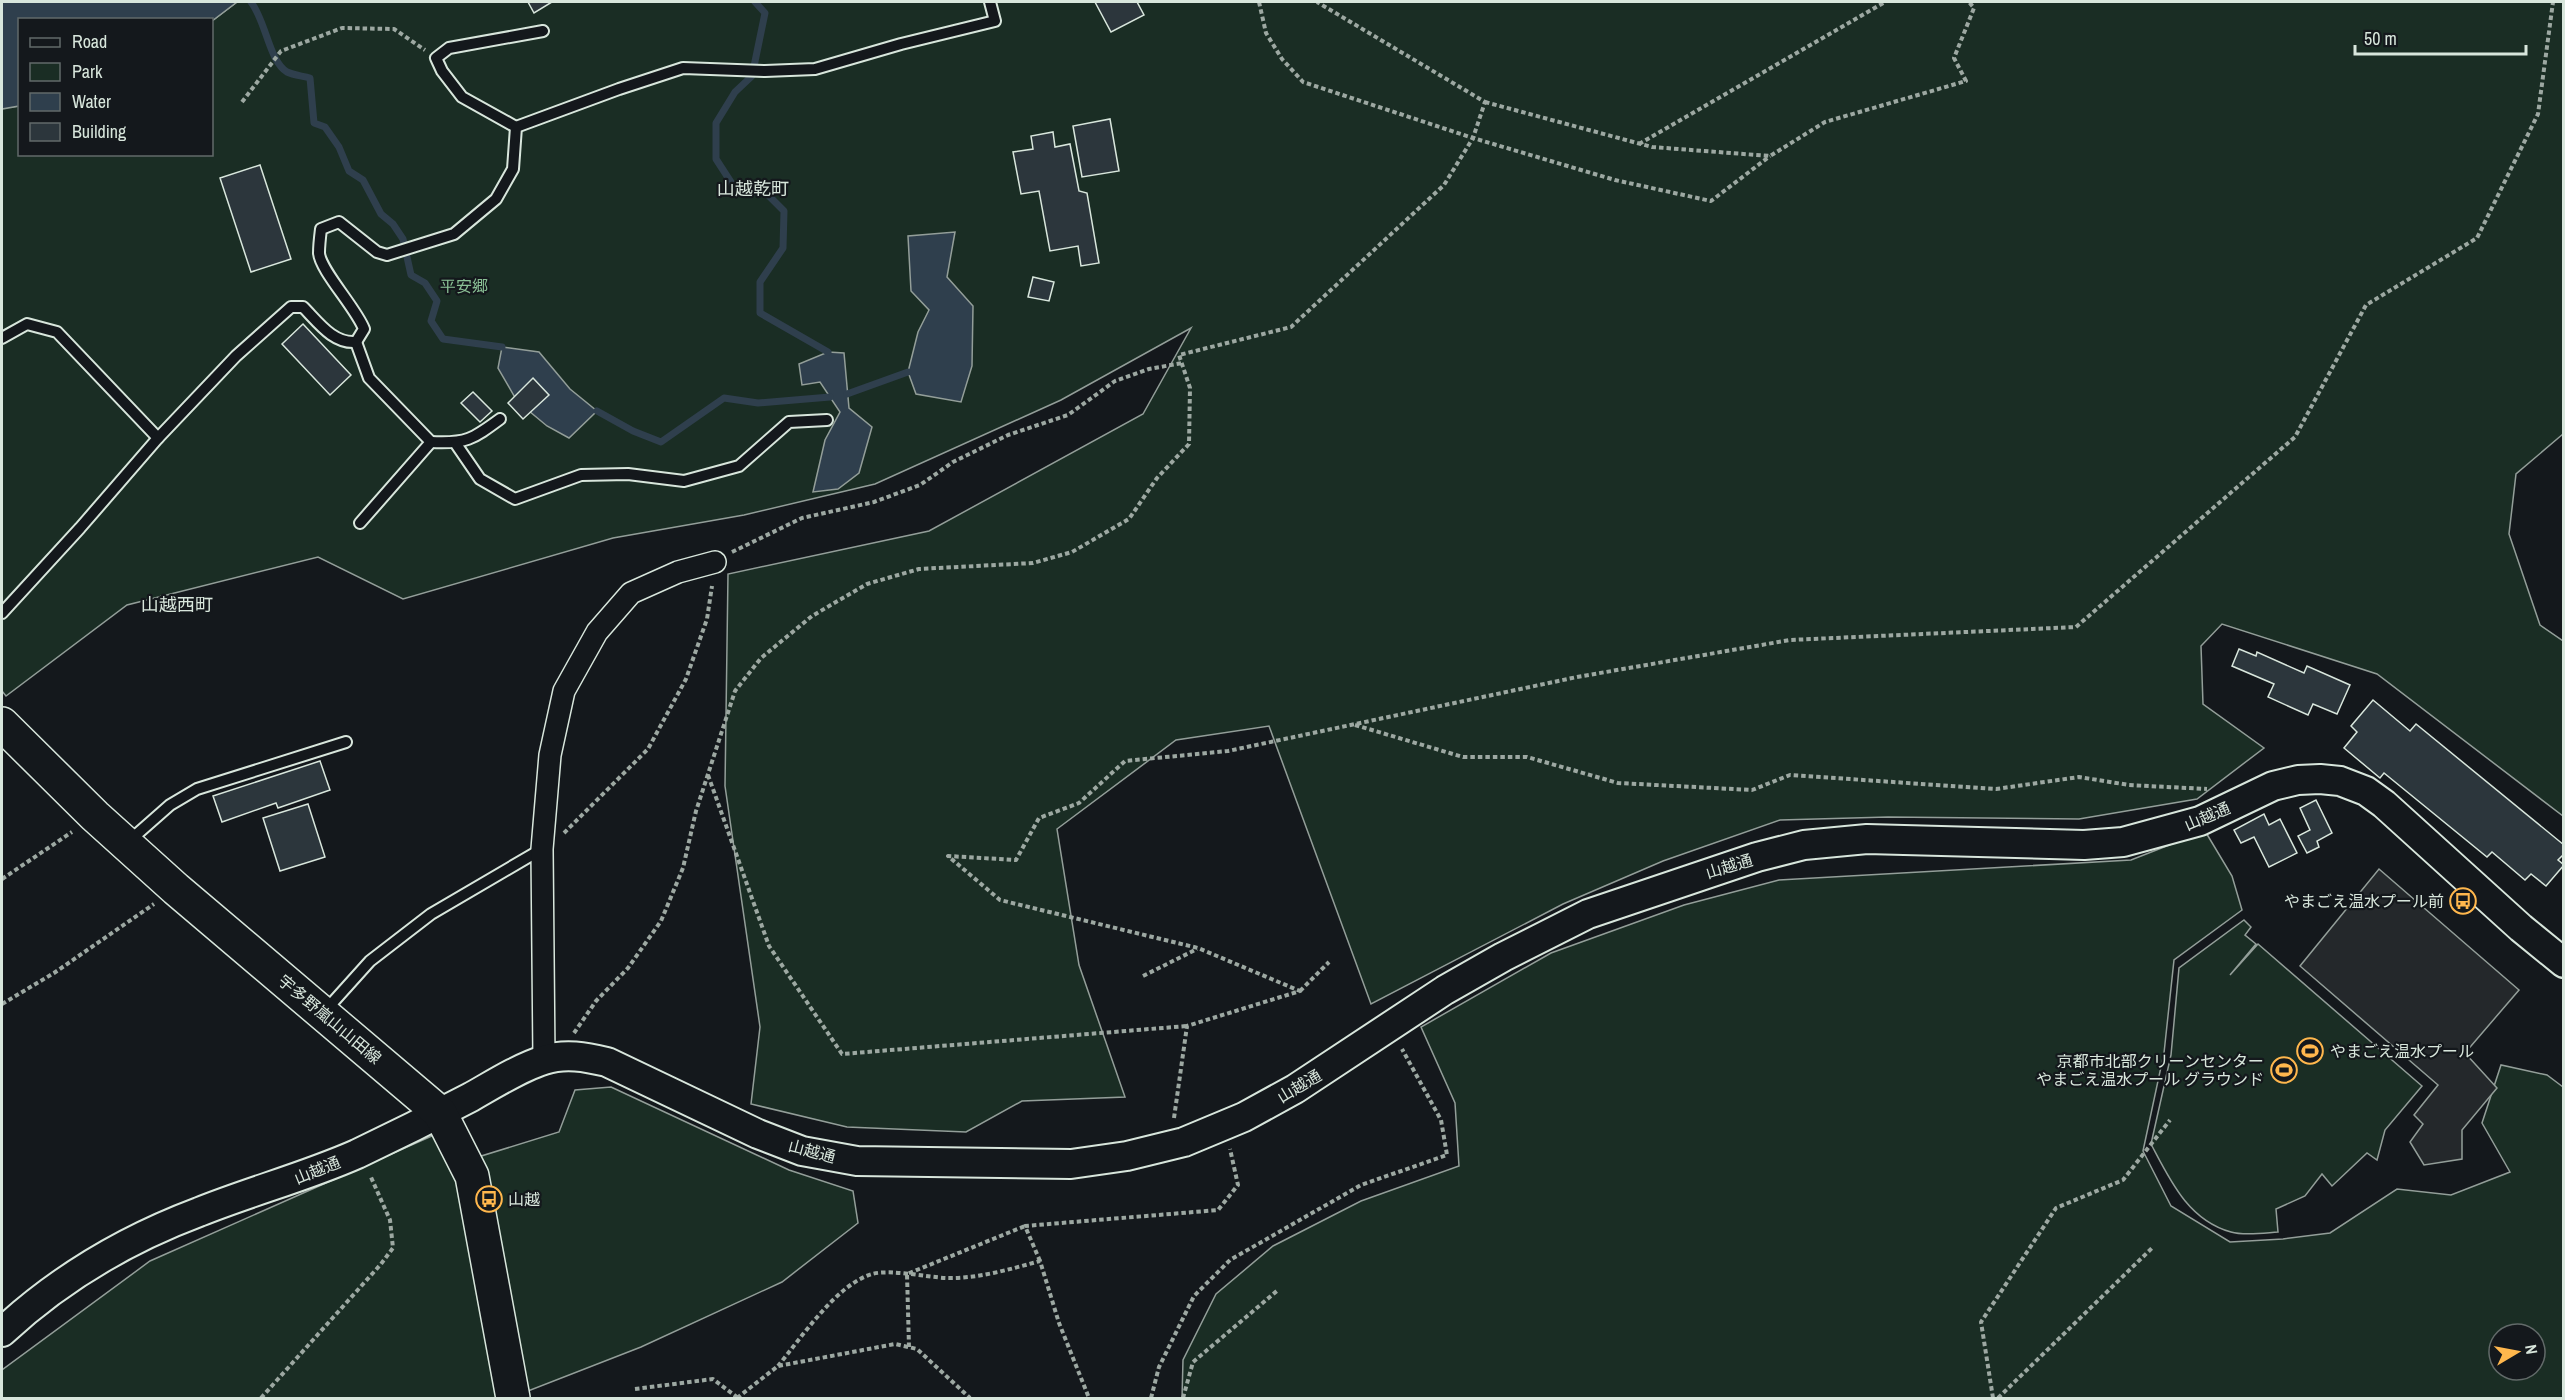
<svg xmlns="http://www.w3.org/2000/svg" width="2565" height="1400" viewBox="0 0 2565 1400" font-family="'Archivo Narrow','Noto Sans JP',sans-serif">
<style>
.green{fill:#1a2d24;stroke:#939e99;stroke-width:1.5;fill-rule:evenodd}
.parking{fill:#24282b;stroke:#939e99;stroke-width:1.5}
.water{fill:#2f3f4d;stroke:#939e99;stroke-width:1.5}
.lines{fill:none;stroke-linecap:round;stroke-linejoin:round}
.stream{stroke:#2f3f4d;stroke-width:7}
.building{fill:#2c363c;stroke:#d8e6dc;stroke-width:1.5}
.lane-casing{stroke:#d8e6dc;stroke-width:14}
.street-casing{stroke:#d8e6dc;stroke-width:24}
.secondary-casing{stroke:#d8e6dc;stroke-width:32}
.primary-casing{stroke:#d8e6dc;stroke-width:36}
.path{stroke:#9da8a2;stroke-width:4;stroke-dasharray:4.5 3;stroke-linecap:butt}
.lane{stroke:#14181c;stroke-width:10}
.street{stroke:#14181c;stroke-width:21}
.secondary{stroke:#14181c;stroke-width:28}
.primary{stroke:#14181c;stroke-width:33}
.labels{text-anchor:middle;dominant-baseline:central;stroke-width:4.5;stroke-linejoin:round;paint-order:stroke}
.park-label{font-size:16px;fill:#8ac095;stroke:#14181c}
.street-label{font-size:16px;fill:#d8e6dc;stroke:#14181c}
.poi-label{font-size:16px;fill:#d8e6dc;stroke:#14181c;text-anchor:end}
.neighbourhood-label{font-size:18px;fill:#d8e6dc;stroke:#14181c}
</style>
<rect width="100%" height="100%" fill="#14181c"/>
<g class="green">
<path d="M237,2H2563V434L2516,474L2509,534L2540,625L2563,641V816L2377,674L2222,624L2201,646L2203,704L2264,748L2197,799L2079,819L1888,817L1780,820L1663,861L1563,904L1371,1004L1269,726L1176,740L1057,829L1079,965L1125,1097L1022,1101L966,1132L847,1127L751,1104L760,1027L725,786L728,574L929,531L1143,414L1191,328L1061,400L875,484L744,515L613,538L403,599L318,557L127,605L6,696L2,691V108L19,106L20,154H212V21Z"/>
<path d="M2205,831L2232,876L2242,910L2174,960L2164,1053L2143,1151L2171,1206L2230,1242L2283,1239L2330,1233L2397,1189L2451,1195L2510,1172L2482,1123L2501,1065L2547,1075L2563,1087V1398H1182L1183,1360L1216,1294L1273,1246L1361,1201L1459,1166L1455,1103L1421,1027L1551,953L1684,905L1779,880L2131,860ZM2499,1334H2535V1370H2499Z"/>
<path d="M2244,920L2251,927L2245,935L2256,944L2230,975L2258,944L2422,1086L2385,1130L2377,1160L2367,1153L2332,1186L2322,1174L2305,1196L2276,1209L2278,1232C2264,1233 2244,1236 2231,1232C2188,1220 2170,1180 2151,1144L2171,1055L2179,968Z"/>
<path d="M611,1087L789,1170L853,1191L858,1223L782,1282L641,1347L510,1398H2V1370L150,1261L434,1135L452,1165L559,1132L575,1090Z"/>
</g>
<path class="parking" d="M2379,869L2519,990L2465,1053L2497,1088L2462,1130V1159L2424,1165L2410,1142L2423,1124L2414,1115L2438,1085L2300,966Z"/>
<g class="water">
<path d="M2,2H237L212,21L20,20L19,106L2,109Z"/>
<path d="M955,232L947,277L973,306L972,366L961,402L916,394L908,372L918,332L929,310L911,291L908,236Z"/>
<path d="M502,347L539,352L570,389L597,411L569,438L547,426L517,401L498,368Z"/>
<path d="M828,352L844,353L849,408L872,427L859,473L838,489L813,492L825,440L840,412L820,382L802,385L799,364Z"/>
</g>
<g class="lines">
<g class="stream">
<path d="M251,2C266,21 269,61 287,72C293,75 303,76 310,78L314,123L325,127L339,147L349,171L363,180L381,214L393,224L403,239L411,275L425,283L437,301L431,321L443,339L502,347"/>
<path d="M755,2L765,13L752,76L735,92L716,123V159L738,193L765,192L784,211L783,248L760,282V313L828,352"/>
<path d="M847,394L908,372"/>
<path d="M597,411L633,431L661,442L724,398L758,403L830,397"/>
</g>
</g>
<g class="building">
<path d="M528,2H552L534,13Z"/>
<path d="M1095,2H1137L1144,15L1111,32Z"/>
<path d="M1110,119L1119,171L1082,177L1073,126Z"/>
<path d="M1053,132L1055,147L1070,144L1079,191L1087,193L1099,263L1081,266L1078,246L1050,251L1039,191L1021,194L1013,152L1033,149L1031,136Z"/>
<path d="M260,165L291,259L251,272L220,178Z"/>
<path d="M1033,277L1054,282L1049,301L1028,297Z"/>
<path d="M303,324L351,375L330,395L282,344Z"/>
<path d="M533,378L549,395L523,419L508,403Z"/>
<path d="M473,392L492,411L480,422L461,403Z"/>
<path d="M2239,649L2256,656L2257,652L2304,673L2307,666L2350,685L2337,714L2313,704L2308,715L2268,697L2274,684L2232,666Z"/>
<path d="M2373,700L2410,731L2416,724L2564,845V854L2558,860L2564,865L2546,886L2531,874L2525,880L2492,852L2487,857L2384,773L2380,778L2344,748L2357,732L2351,726Z"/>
<path d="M320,761L330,790L278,808L276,803L222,822L213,796Z"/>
<path d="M2316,800L2332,833L2317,841L2319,847L2307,853L2298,836L2310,830L2300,808Z"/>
<path d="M308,804L325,857L280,871L263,818Z"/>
<path d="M2264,814L2269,825L2280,819L2297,853L2269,867L2254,837L2241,843L2234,830Z"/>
</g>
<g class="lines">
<g class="lane-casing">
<g id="lane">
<path d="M516,127L462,97L442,71L436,58L449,48L543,31"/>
<path d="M2,338L27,324L57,332L158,438"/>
<path d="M356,342L369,378L431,442L360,523"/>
<path d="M431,442C466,444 473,439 500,419"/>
<path d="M456,444L480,479L515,499L581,475L628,474L684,481L739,466L789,422L827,420"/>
<path d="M2,613L80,528L158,438L236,356L291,307H303C318,322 333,344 356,342L364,329C356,308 320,270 319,253C319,245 320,237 321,229L339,222L377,252L387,255L454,234L496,199L513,169L516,127L619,89L683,68L765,71L815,69L901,44L995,21L990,2"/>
<path d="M128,842L170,805L197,789L346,742"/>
<path d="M325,1011L370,961L431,914L542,849"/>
</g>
</g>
<g class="street-casing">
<path id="street" d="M544,1060L542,849L550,755L564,691L597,632L631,593L678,572L715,562"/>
</g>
<g class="secondary-casing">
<path id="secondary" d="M2,1332C58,1280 127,1239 199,1212C251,1191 305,1177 357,1154C395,1136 433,1117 471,1097C494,1084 519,1068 544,1060C565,1053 586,1057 607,1062L758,1134L802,1151L857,1161L1071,1164L1127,1156L1184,1142L1244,1117L1295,1089L1445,990L1503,957L1588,914L1757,857L1804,845L1867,839L2084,845L2123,842L2200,821L2273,786L2298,780L2320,779L2340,781L2366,791L2384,804L2521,928L2564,963"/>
</g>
<g class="primary-casing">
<path id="primary" d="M2,724L95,816L176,889L440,1113L472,1176L513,1398"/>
</g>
<g class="path">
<path d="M1259,2L1266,33L1282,59L1303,82L1473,138L1615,180L1711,201L1770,156"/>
<path d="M242,102L281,51L342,28L394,29L425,50"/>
<path d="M1485,102L1652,147L1770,156L1825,122L1966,81L1954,58L1974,8L1969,2"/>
<path d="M1639,144L1885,2"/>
<path d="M732,552L802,518L874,502L920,485L953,462L1008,435L1068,415L1115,381L1149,369L1182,363"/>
<path d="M1355,725L1463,757H1527L1618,783L1752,790L1790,775L1996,789L2079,777L2129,785L2207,789"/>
<path d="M708,775L769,946L842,1054L1187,1026"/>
<path d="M564,833L648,749L686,679L707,619L712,586"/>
<path d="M2,879L72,832"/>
<path d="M1143,976L1197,949"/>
<path d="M1300,991L1329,962"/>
<path d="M2,1004L54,973L154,904"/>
<path d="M574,1033L596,1001L628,968L661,921L683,868L696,811L735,691L761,658L812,616L867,584L919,569L1033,563L1072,552L1129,519L1157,478L1189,444L1190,388L1179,355L1291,327L1444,185L1473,138L1485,102L1317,2"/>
<path d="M1174,1118L1187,1026L1300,991L1198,948L1000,900L948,856L1016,860L1039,818L1079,803L1125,761L1228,751L1577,677L1790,640L2076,627L2295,437L2366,305L2477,238L2538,114L2553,2"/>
<path d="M1040,1261L1025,1226L1218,1210L1238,1185L1230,1149"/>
<path d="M909,1347L907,1274L1025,1226"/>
<path d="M778,1366C801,1338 837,1284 872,1274C891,1269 926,1277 946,1278C977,1279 1011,1269 1040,1261L1059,1323L1089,1398"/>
<path d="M635,1389L713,1379L738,1398"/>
<path d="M261,1398L381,1264L393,1248L390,1220L370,1175"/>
<path d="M737,1398L778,1366L895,1344L917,1349L970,1398"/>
<path d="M1151,1398L1159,1367L1194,1296L1230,1260L1361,1185L1447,1155L1441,1120L1402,1049"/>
<path d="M1183,1398L1193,1362L1278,1290"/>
<path d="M1993,1398L1981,1322L2056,1208L2123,1180L2170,1120"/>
<path d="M1998,1398L2152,1248"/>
</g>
<use href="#lane" class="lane"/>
<use href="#street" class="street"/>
<use href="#secondary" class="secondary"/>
<use href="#primary" class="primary"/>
</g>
<defs>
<g id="bus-ring" transform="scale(1.35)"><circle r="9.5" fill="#14181c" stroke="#ffb74d" stroke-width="1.5"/><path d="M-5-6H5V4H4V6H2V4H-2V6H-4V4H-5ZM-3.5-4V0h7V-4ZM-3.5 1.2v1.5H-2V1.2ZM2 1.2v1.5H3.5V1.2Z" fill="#ffb74d"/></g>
<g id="stadium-ring" transform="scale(1.35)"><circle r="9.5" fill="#14181c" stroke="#ffb74d" stroke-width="1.5"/><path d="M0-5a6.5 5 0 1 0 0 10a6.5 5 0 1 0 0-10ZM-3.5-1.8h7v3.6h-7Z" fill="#ffb74d"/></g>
</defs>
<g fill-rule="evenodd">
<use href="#bus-ring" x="2463" y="901"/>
<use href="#stadium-ring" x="2310" y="1051"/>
<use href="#stadium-ring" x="2284" y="1070"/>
<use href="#bus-ring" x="489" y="1199"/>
</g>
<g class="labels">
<g class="park-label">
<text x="464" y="286">平安郷</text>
</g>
<g class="street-label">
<text transform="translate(2207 816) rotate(-23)">山越通</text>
<text transform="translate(1729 866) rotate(-17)">山越通</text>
<text transform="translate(330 1019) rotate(40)">宇多野嵐山山田線</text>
<text transform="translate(1299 1086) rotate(-31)">山越通</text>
<text transform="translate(812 1151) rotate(15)">山越通</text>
<text transform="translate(317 1170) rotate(-22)">山越通</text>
</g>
<g class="poi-label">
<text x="2444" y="901">やまごえ温水プール前</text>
<text x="2330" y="1051" text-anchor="start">やまごえ温水プール</text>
<text x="2264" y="1061">京都市北部クリーンセンター<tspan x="2264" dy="18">やまごえ温水プール グラウンド</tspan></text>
<text x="508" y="1199" text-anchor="start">山越</text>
</g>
<g class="neighbourhood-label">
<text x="753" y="188">山越乾町</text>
<text x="177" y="604">山越西町</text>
</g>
</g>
<rect width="2565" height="1400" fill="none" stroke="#d8e6dc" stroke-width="6"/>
<rect x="18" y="18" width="195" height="138" fill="#14181c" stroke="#626a69" stroke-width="1.5"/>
<rect x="30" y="38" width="30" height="9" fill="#14181c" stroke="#626a69" stroke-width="1.5"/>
<text x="72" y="48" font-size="18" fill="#d8e6dc">Road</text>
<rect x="30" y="63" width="30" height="18" fill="#1a2d24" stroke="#626a69" stroke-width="1.5"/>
<text x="72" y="78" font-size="18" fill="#d8e6dc">Park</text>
<rect x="30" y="93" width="30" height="18" fill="#2f3f4d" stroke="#626a69" stroke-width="1.5"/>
<text x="72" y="108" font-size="18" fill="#d8e6dc">Water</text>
<rect x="30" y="123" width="30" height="18" fill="#2c363c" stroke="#626a69" stroke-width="1.5"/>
<text x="72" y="138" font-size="18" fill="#d8e6dc">Building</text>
<g transform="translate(2517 1352) rotate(80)"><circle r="28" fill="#14181c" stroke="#626a69" stroke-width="1.5"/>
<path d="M0-4.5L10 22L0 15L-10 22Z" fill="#ffb74d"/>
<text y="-9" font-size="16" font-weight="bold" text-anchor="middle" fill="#d8e6dc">N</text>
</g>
<path d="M2355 45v9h171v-9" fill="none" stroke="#d8e6dc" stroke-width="3"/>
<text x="2364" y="45" font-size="18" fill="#d8e6dc" stroke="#14181c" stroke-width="4.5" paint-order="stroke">50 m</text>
</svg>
